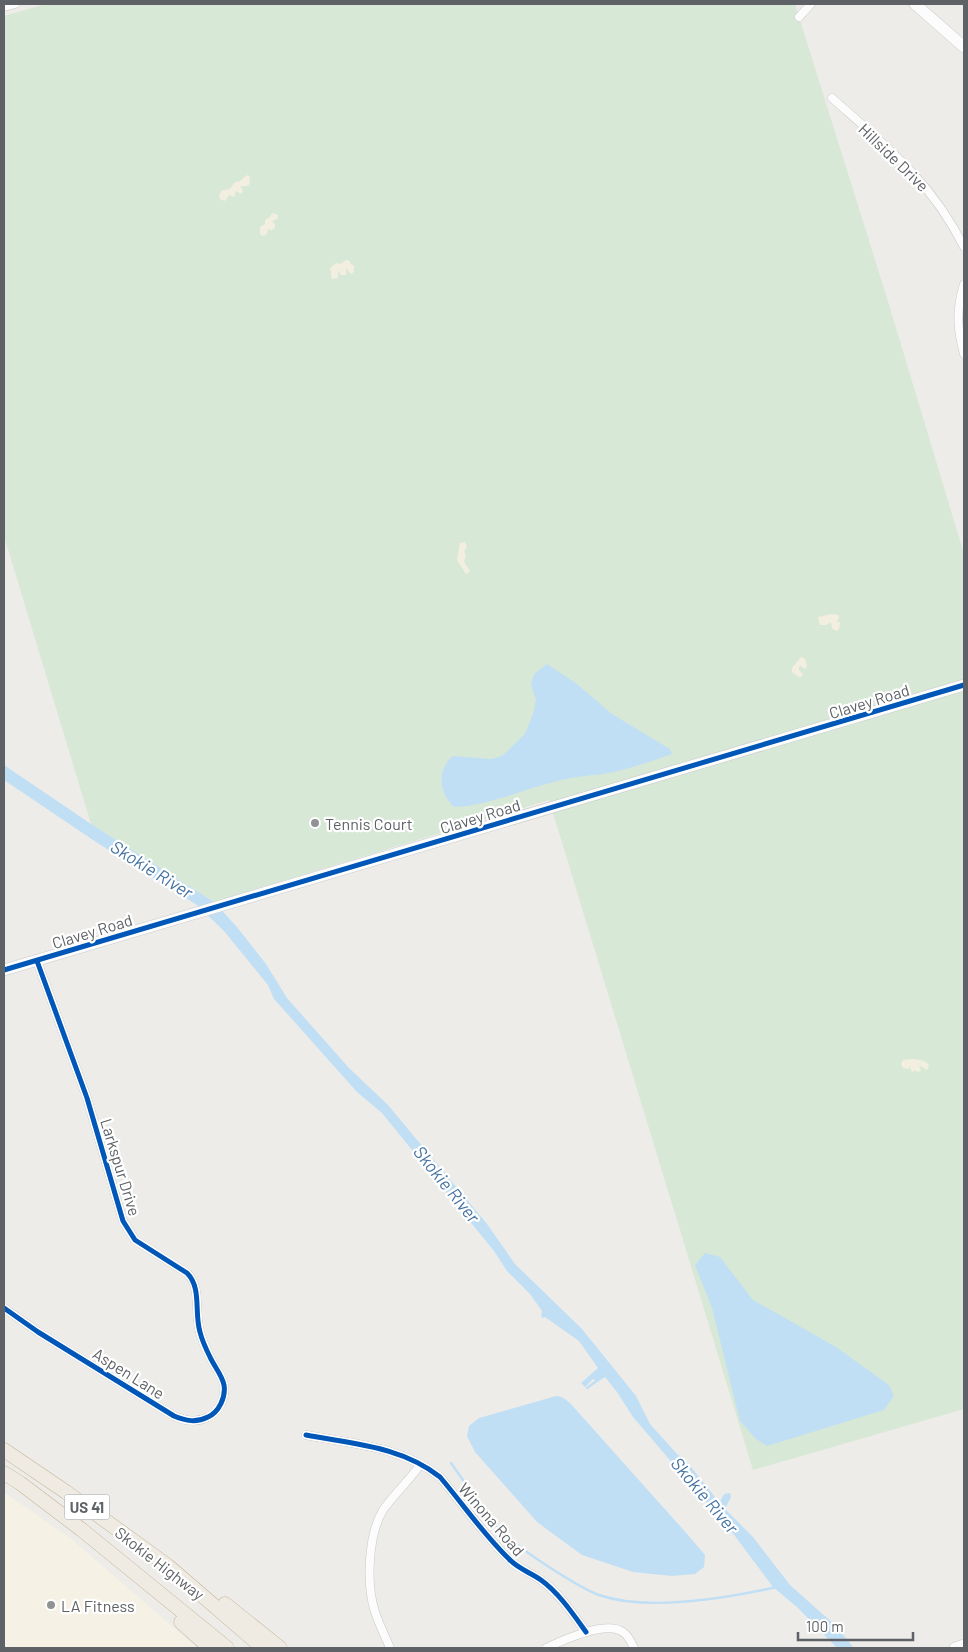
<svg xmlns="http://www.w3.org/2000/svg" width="968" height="1652" viewBox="0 0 968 1652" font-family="Barlow,sans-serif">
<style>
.commercial{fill:#f5f1e4}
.green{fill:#d8e8d6}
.sand{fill:#f3efe0}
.water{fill:#c0dff4}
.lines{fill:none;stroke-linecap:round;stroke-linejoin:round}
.stream{stroke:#c0dff4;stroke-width:2.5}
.street-casing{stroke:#c8c8c8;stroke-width:9}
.secondary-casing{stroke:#cacaca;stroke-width:12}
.highway-casing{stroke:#c3b598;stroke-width:15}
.street{stroke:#fcfcfc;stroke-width:8}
.secondary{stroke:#fcfcfc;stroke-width:11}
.highway{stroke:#efebe3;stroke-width:14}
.cycleway-casing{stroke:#fff;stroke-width:8}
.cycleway{stroke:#0057b8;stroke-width:5}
.poi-dot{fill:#909294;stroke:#fff;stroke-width:2}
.labels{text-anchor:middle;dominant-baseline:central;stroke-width:4.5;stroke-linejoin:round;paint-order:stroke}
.shield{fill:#fff;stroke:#8e9194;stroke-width:1}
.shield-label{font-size:15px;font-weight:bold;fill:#5e6266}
.street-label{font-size:16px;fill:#5e6266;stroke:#fff}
.poi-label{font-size:16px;fill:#5e6266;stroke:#fff;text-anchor:start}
.water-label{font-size:18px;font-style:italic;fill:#4774a2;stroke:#fff}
</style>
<rect width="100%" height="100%" fill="#edece9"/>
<path class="commercial" d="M4,1492L74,1541L197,1648H4Z"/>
<path class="green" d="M46,4H795L887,298L964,554V1409L753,1470L549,800L214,902L91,824L4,536V16Z"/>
<g class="sand">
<path d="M247,175L250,177L249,185L246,186H240L243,190L241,194L236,191L234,197L229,195L225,201L220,199L219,196L221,191L230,189L235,182L240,181Z"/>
<path d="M272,213L277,214L278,216L277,219L272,221L275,224V228L271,230L268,229L267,234L263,236L260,234V227L265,224V220L270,217Z"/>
<path d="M346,260L350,261V263L354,266V272L351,274L346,268V275H341L338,270V278L332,279L330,268L336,263L341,264Z"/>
<path d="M465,542L467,547L464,552L466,555L464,562L470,571L466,574L457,560L460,543Z"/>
<path d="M833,614L838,615L839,617L837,621L840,623L839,629L836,631L832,628L831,622L826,625H820L818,617Z"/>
<path d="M801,657L805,659L807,666L805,669L801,666L799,667V670L803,674L801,677H799L792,672V668Z"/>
<path d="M913,1059C919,1060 927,1060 929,1066L927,1070L919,1065L921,1071L917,1072L916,1070L912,1072L910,1067L908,1069L903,1068L901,1064L903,1060Z"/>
</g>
<g class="water">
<path d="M547,664L577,684L612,714L670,749L672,754C653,761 634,767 614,772C594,776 573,776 554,782C521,790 488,806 454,807C439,793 436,770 453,756L491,759L502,756L525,734L533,714L536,700L531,685L534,674Z"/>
<path d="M4,765L91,824L214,902L237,927L266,964L287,998L349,1068L388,1105L487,1224L515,1264L582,1329L636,1396L650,1424L678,1455L683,1457L719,1502H720L724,1494L730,1493L731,1497L725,1509L753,1537L790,1585L835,1625L854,1648H837L798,1608L773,1587L735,1536L633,1417L617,1392L605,1377L597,1382L593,1379L585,1387L581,1383L598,1368L579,1341L545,1317L543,1318L541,1316L542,1311L530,1294L507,1271L494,1251L382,1113L357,1092L274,999L268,985L224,931L197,905L96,842L4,780Z"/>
<path d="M705,1253L720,1257L753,1300L836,1347L889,1385L894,1396L884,1410L767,1446L756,1439L740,1421L712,1308L695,1265Z"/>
<path d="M556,1396L562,1397L570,1403L688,1535L705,1555L704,1567L695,1574L672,1576L633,1572L582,1555L537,1522L475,1452L467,1436L469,1426L479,1418Z"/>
</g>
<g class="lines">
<g class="stream">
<path d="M587,1388L598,1380"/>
<path d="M451,1463C465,1482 478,1504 493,1522C508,1539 527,1553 546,1565C563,1576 581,1588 599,1595C648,1612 727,1598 777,1587"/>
</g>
<g class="street-casing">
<g id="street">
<path d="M4,7L15,4"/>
<path d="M799,17L811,4"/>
<path d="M832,98C886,146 931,181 964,247"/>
<path d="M964,284C956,310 957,328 964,354"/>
<path d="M4,1308L38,1332L174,1416C186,1421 196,1423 208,1417C219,1412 226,1397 224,1385C222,1375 214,1366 210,1357C206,1349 202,1340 200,1332C194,1312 202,1288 187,1273L135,1240L123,1221L87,1098L37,961"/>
<path d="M306,1435C352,1444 401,1446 440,1477C463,1504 483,1534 509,1559C518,1569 530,1572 541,1580C559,1593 573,1614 586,1632"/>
<path d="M390,1648C385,1636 379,1624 375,1612C366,1584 368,1535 383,1510C394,1494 409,1481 420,1465"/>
<path d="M546,1648C563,1640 606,1620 623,1632C629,1636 631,1642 634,1648"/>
</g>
</g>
<g class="secondary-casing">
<g id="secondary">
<path d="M915,4L964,47"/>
<path d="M4,970L964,685"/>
<path d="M955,1648L964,1645"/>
</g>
</g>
<g class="highway-casing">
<g id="highway">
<path d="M4,1450L66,1492L168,1566L263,1648"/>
<path d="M4,1473L20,1483L82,1530L227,1648"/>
<path d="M225,1604L280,1648"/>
<path d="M181,1622L210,1648"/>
</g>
</g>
<use href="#street" class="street"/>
<use href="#secondary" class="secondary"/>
<use href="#highway" class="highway"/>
<g class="cycleway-casing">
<g id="cycleway">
<path d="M4,970L964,685"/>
<path d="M4,1308L38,1332L174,1416C186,1421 196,1423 208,1417C219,1412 226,1397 224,1385C222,1375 214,1366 210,1357C206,1349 202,1340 200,1332C194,1312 202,1288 187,1273L135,1240L123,1221L87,1098L37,961"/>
<path d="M306,1435C352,1444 401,1446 440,1477C463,1504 483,1534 509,1559C518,1569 530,1572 541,1580C559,1593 573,1614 586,1632"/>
</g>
</g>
<use href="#cycleway" class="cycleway"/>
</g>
<g class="poi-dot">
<circle cx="315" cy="823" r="5"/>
<circle cx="51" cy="1605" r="5"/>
</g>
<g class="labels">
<rect class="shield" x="64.5" y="1494.5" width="45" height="25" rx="4"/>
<g class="shield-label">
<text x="87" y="1507">US 41</text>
</g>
<g class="street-label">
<text transform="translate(894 157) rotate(44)">Hillside Drive</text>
<text transform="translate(869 701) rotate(-17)">Clavey Road</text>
<text transform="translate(480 816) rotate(-17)">Clavey Road</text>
<text transform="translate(92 931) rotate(-17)">Clavey Road</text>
<text transform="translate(121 1167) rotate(73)">Larkspur Drive</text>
<text transform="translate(129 1373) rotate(32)">Aspen Lane</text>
<text transform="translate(492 1519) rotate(49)">Winona Road</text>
<text transform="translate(160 1563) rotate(38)">Skokie Highway</text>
</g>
<g class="poi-label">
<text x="325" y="823">Tennis Court</text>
<text x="61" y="1605">LA Fitness</text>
</g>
<g class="water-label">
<text transform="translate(152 869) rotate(32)">Skokie River</text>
<text transform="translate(447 1184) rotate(51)">Skokie River</text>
<text transform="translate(705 1495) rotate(50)">Skokie River</text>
</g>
</g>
<rect width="968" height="1652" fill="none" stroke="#5e6266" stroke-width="10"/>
<path d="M798 1632v8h115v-8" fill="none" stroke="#5e6266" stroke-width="2.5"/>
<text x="806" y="1632" font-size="15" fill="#5e6266" stroke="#ffffff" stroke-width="4" paint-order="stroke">100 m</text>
</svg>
